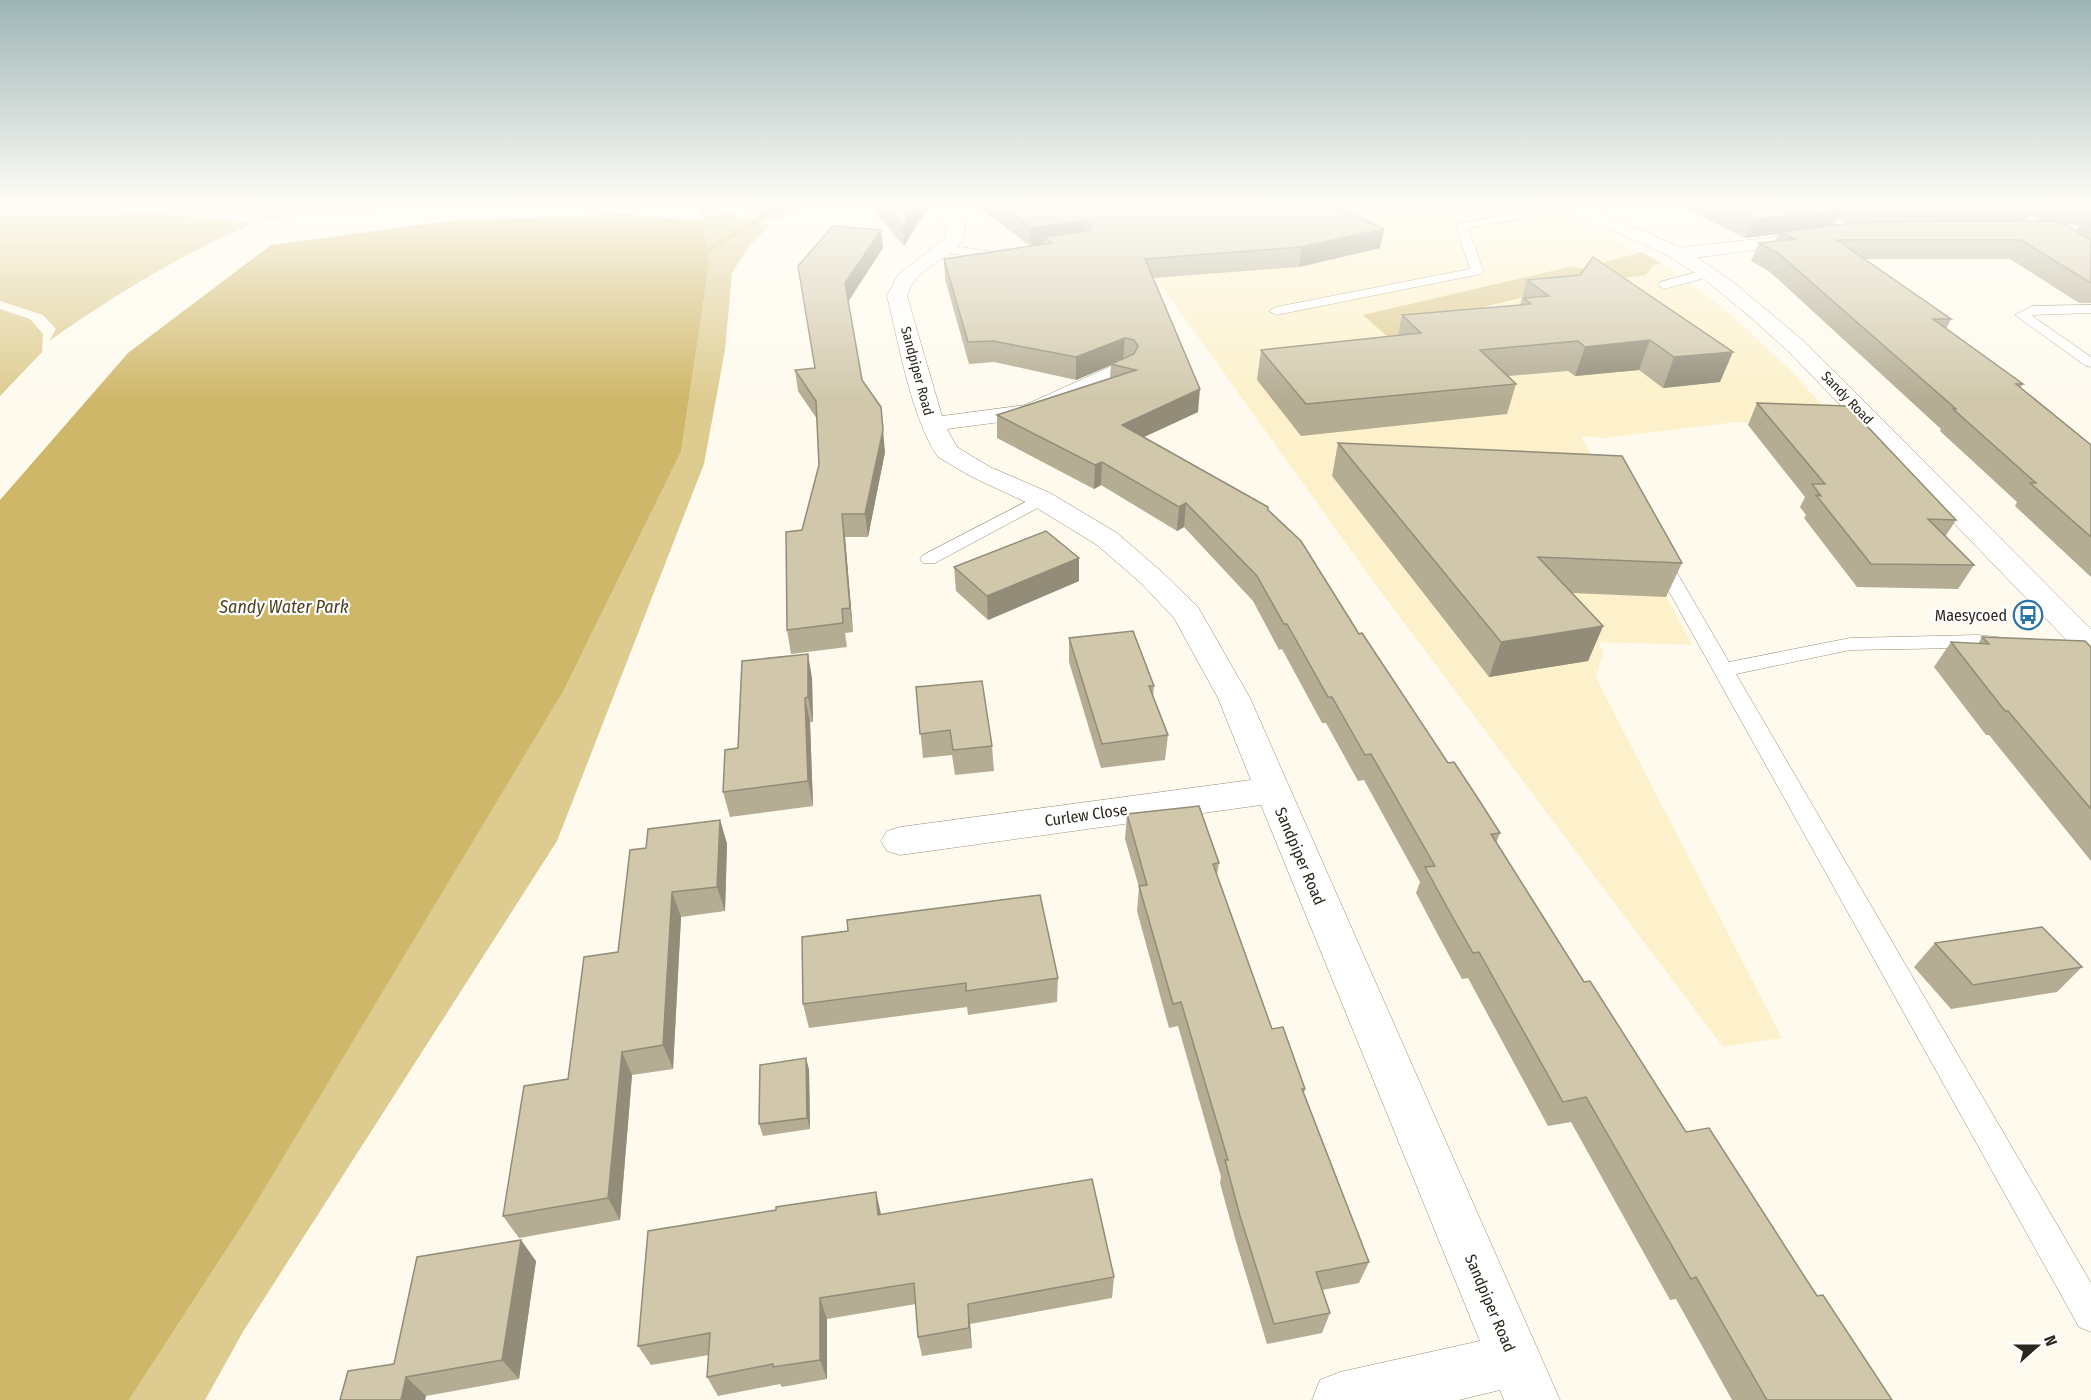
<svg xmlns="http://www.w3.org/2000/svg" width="2091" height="1400" viewBox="0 0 2091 1400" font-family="'Fira Sans Condensed',sans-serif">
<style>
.built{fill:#fcf1ca}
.green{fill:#ddcb8f}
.water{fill:#cfb769}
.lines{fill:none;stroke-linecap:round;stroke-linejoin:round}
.stream{fill:#cfb769;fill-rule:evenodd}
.service-casing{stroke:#968d71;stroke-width:1}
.minor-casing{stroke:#968d71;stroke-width:1}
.primary-casing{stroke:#968d71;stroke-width:1}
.service{fill:#fff;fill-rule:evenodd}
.minor{fill:#fff;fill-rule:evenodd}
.primary{fill:#fff;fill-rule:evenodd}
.wall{fill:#b4ac93;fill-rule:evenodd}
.shaded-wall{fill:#928c78}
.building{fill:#d1c8ab;stroke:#928c78;stroke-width:1.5}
.labels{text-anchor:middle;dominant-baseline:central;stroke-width:4.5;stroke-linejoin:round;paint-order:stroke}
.far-street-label{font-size:14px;fill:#2b271c;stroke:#fff}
.poi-label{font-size:16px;fill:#2b271c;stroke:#fff;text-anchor:end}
.street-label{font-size:16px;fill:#2b271c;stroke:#fff}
.water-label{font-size:18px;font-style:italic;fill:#4b411e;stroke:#fff}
</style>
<rect width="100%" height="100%" fill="#fefaee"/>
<path class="built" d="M1103,204H1541L1572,217L1672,270L1727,311L1790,370L1842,427L1737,422L1604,438L1581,436L1692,645L1598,642L1603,652L1596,678L1782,1038L1723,1047L1373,581Z"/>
<g class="green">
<path d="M0,204H107L122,210L251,222L250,225C179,255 112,297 49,341L56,329L43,315L0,301Z"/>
<path d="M131,204H440L274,218Z"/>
<path d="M699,204H722L726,212L770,225L749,246L732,273L725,350L704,464L557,841L244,1330L205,1400H129L249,1215L563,692L681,452L709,265Z"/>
<path d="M740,204H810L778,220L749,213Z"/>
<path d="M1641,252L1662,263L1653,265L1646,275L1573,285L1399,328L1407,343L1396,344L1363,315L1573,266L1582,269Z"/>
<path d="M0,309L30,319L43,334L42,352L0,396Z"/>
</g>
<path class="water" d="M624,214L703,221L709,265L681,452L563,692L249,1215L129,1400H0V500L128,353L271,245L449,221Z"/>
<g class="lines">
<path class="stream" d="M780,204H790L710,252L703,250Z"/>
<g class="service-casing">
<g id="service">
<path d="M1567,204L1575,205L1576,207L1571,210L1468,228L1483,271L1481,274L1276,315L1269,311L1276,307L1470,269L1456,226L1458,224Z"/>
<path d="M1993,204H2006L2091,254V263Z"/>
<path d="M946,245L1002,253L1008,257L1002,261L942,252V246Z"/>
<path d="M1708,269L1712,270L1714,273L1712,276L1664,289L1658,285L1660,282Z"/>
<path d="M2091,305V313L2031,315L2091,357V367L2086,366L2015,315L2032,306Z"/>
<path d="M1041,494L1047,495L1049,499L1047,503L935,563H923L920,559L923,555Z"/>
<path d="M1660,554L1666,555L1669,559L1729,662L1850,638L1978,635L2014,639L2017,643L2014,647L1850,650L1736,674L2091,1283V1332L2079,1327L1651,559L1654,555Z"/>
</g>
</g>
<g class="minor-casing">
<g id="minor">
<path d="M934,204H952C991,250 932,254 913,283C910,286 909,292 907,296L942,416L1025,405L1116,364L1124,362L1132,364L1135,369L1132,374L1038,417L947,429L957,447L990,467L1050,493L1117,533L1162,572L1198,607L1250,698L1560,1400H1504L1500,1390L1459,1400H1312L1320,1380L1340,1372L1480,1341L1261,805L900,855L887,851L881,841L887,831L900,827L1251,780L1218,698L1174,618L1142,584L1097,545L1032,505L972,477L938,457C911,417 899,344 887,296L898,275L945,238C950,223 942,216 934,204Z"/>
<path d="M1802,234L1808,235L1811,239L1808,243L1678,260L1671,258L1669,254L1671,250L1678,248Z"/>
</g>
</g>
<g class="primary-casing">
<path id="primary" d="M1556,204H1580L1686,250L1733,282L1806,343L2091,629V657L2080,654L1790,353L1748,315L1704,279L1672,258L1631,238L1558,208Z"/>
</g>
<use href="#service" class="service"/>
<use href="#minor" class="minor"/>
<use href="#primary" class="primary"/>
</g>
<g class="wall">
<path d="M868,204H930L904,246Z"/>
<path d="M974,204H1333L1384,229L1380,248L1299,267L1153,278L1198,412L1144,437L1268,510L1359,634L1448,763L1500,833L1496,843L1530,896L1584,982L1686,1132L1817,1296L1892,1400H1732L1676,1299L1670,1300L1571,1122L1548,1126L1468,978L1462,979L1438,935L1416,893L1420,882L1364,780L1358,781L1326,723H1322L1282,649L1279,650L1253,601L1184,527L1177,531L1101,485L1094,489L997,438V415L1110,378L1111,365L1076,380L994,362L969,364L945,279L944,259L1030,246Z"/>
<path d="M1676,204H2091V303H2079L2010,259H1864L1951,319L1946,329L2023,384L2020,388L2091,445V577L2015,506L2017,502L1940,431L1941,429L1770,272L1751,261L1759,243L1775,241L1778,234L1745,238ZM2029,215L2040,221H2026ZM1837,218L1848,224L1834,225ZM2065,225H2079L2076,231Z"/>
<path d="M881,230L883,248L848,301L862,380L885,452L868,537H845L853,632L845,633L847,647L791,654L787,630L802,530L819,465L817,419L798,391L795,370L814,368Z"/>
<path d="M1580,275L1720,382L1663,388L1639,370L1575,376L1568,371L1509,376L1516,384L1507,414L1301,436L1257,380L1261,350L1398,336L1402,315L1520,305L1527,280Z"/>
<path d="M1757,403L1956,520L1945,537L1974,565L1958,589L1857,587L1804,518L1806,515L1800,507L1805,497L1748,425Z"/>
<path d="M1338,443L1682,563L1666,597L1572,593L1603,626L1588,661L1489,677L1332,476Z"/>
<path d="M1079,558V581L988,620L956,591L954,567Z"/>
<path d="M1982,637L2091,647V861L1989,735H1986L1934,667L1951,642L1978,644Z"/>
<path d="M1069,638L1154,686L1153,697L1168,735L1165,760L1101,768L1069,662Z"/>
<path d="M812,678L813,722H810L813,806L730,817L723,792L738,748Z"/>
<path d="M916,687L992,746L994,771L955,775L952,755L923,758Z"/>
<path d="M1127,814L1219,863L1217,875L1272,1029L1305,1089L1304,1093L1369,1262L1359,1283L1322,1290L1330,1313L1322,1333L1267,1344L1235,1238L1220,1183L1221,1177L1178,1026L1169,1028L1137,911L1139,887L1125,839Z"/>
<path d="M720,820L727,844L725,911L681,917L673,1069L632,1075L620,1220L519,1238L503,1216L568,1079L618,952Z"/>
<path d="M802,937L1058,978L1057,1002L968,1015L967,1007L809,1028L803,1004Z"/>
<path d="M1935,943L2082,967L2057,992L1951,1009L1914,967Z"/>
<path d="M806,1058L809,1070L810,1129L763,1136L759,1124Z"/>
<path d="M881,1214L1114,1277L1112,1298L970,1324L972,1348L922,1356L918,1337L916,1304L827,1319V1379L782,1387L780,1384L718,1396L707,1377L709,1355L651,1365L638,1346Z"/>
<path d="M536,1261L519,1379L426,1396L425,1400H340L394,1364Z"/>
</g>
<g class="shaded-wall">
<path d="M917,204H930L904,246L903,227Z"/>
<path d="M1841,210L1833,228L1779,232L1778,234L1745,238L1753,220Z"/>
<path d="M1083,221V240L1052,243L1044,237V245L1031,247V228Z"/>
<path d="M1384,229L1380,248L1299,267L1301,247Z"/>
<path d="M881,230L883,248L848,302L845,283Z"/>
<path d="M1125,338L1123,360L1076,380V357Z"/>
<path d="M1650,340L1639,370L1575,376L1585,347Z"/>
<path d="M1733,352L1720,382L1663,388L1674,357Z"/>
<path d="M1200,389L1198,412L1120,448L1122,425Z"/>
<path d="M881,407L885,452L868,537L865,514Z"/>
<path d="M1102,462L1101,485L1094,489L1095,465Z"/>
<path d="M1186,503L1184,527L1177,531L1179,507Z"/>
<path d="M842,514L845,537L853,632L850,608Z"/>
<path d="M1079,558V581L988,620L987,596Z"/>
<path d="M1603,626L1588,661L1489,677L1501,642Z"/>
<path d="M808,654L812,678L813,722L808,697Z"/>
<path d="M805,698L810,722L813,806L808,781Z"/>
<path d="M720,820L727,844L725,911L717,887Z"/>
<path d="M672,892L681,917L673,1069L663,1045Z"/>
<path d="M622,1052L632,1075L620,1220L608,1198Z"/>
<path d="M806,1058L809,1070L810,1129L807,1118Z"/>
<path d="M876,1192L881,1214L878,1215Z"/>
<path d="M521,1240L536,1261L519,1379L502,1360Z"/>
<path d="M820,1298L827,1319V1379L820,1360Z"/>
<path d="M968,1304L970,1324L972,1348L969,1328Z"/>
<path d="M406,1377L426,1396L425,1400H401Z"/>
</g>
<g class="building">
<path d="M882,204H917L903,227Z"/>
<path d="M999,204H1333L1384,229L1301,247L1145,259L1200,389L1122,425L1268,507V510L1301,541L1359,634L1362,633L1448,763L1454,762L1477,797L1500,833L1491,834L1530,896L1584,982L1590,981L1686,1132L1709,1128L1817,1296L1823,1295L1892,1400H1767L1696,1277L1691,1279L1586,1097L1563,1102L1479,952L1473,953L1448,909L1425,867L1435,866L1371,754L1365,755L1332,697H1328L1287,624H1284L1257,576L1186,503L1179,507L1102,462L1095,465L997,415L1136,370L1111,364L1134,354L1138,346L1134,340L1125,338L1076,357L993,341L968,342L944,259L1052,243L1044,237L1088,231L1091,228V225L1083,221L1031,228Z"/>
<path d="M1720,204H1830L1841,210L1753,220Z"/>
<path d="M1854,204H2029L2034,207L1861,208Z"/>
<path d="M2052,204H2091V207H2056Z"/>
<path d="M2058,221L2091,240V283L2021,240H1837L1951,319H1933L2023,384H2016L2091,445V537L2030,483H2036L1953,409H1956L1778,253L1759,243L1795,239L1779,232L1864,222Z"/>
<path d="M2081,221H2091V226Z"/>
<path d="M833,226L881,230L845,283L862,380L881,407L883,430L865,514H842L850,608L842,609L843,623L787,630L786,532L802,530L819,465L816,401L795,370L815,368L798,266Z"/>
<path d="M1593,257L1733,352L1674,357L1650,340L1585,347L1578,341L1480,350L1516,384L1306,404L1261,350L1421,333L1402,315L1531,304L1524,298L1549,296L1527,280L1580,275Z"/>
<path d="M1757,403L1848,406L1956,520L1928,519L1974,565L1871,564L1816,495L1821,496L1812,484H1825Z"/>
<path d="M1338,443L1622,456L1682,563L1538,557L1603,626L1501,642Z"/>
<path d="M1046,531L1079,558L987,596L954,567Z"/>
<path d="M1133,631L1154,686H1149L1168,735L1102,744L1069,638Z"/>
<path d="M1982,637L2085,641L2091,647V809L2008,711H2005L1951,642L1989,644Z"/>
<path d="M808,654V697L805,698L808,781L723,792L725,750L738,748L742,661Z"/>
<path d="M982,681L992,746L953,750L950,730L920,734L916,687Z"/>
<path d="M1199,806L1219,863L1213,864L1272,1029L1283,1027L1305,1089H1302L1369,1262L1316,1272L1330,1313L1274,1324L1240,1216L1225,1160H1228L1181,1002L1173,1004L1139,886L1147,885L1127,814Z"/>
<path d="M720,820L717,887L672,892L663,1045L622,1052L608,1198L503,1216L524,1086L568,1079L584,957L618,952L630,850L646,848L648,829Z"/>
<path d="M1040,895L1058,978L966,991V983L803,1004L802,937L848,931L847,920Z"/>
<path d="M2042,927L2082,967L1973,985L1935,943Z"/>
<path d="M806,1058L807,1118L759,1124L760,1065Z"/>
<path d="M1092,1179L1114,1277L968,1304L969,1328L918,1337L914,1283L820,1298V1360L773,1367V1364L707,1377L710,1333L638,1346L648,1231L776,1210V1207L876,1192L878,1215Z"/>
<path d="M521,1240L502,1360L406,1377L401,1400H340L348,1371L394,1364L417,1257Z"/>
</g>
<linearGradient id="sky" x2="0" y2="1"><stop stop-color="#9eb5b5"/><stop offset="0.51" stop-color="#fffdf7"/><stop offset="1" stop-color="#fffdf7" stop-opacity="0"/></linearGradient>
<rect width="2091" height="400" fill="url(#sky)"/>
<defs>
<g id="bus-ring" transform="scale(1.5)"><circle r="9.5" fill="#fff" stroke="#2a74a7" stroke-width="1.5"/><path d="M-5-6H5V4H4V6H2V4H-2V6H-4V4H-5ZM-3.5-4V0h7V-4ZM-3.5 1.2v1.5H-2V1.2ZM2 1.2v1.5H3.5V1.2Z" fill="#2a74a7"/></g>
</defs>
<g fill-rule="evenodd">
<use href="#bus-ring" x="2028" y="615"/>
</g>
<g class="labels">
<g class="far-street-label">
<text transform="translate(917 371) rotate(75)">Sandpiper Road</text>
<text transform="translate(1847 398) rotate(46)">Sandy Road</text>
</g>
<g class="poi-label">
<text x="2007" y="615">Maesycoed</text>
</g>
<g class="street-label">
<text transform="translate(1086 815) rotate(-8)">Curlew Close</text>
<text transform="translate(1300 856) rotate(67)">Sandpiper Road</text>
<text transform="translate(1490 1303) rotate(67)">Sandpiper Road</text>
</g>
<g class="water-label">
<text x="284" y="607">Sandy Water Park</text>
</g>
</g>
<g transform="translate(2037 1346) rotate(69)" stroke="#ffffff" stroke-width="4.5" paint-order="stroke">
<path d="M0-4.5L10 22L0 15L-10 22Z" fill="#2b271c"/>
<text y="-9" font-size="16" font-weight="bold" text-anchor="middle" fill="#2b271c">N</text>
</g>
</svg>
